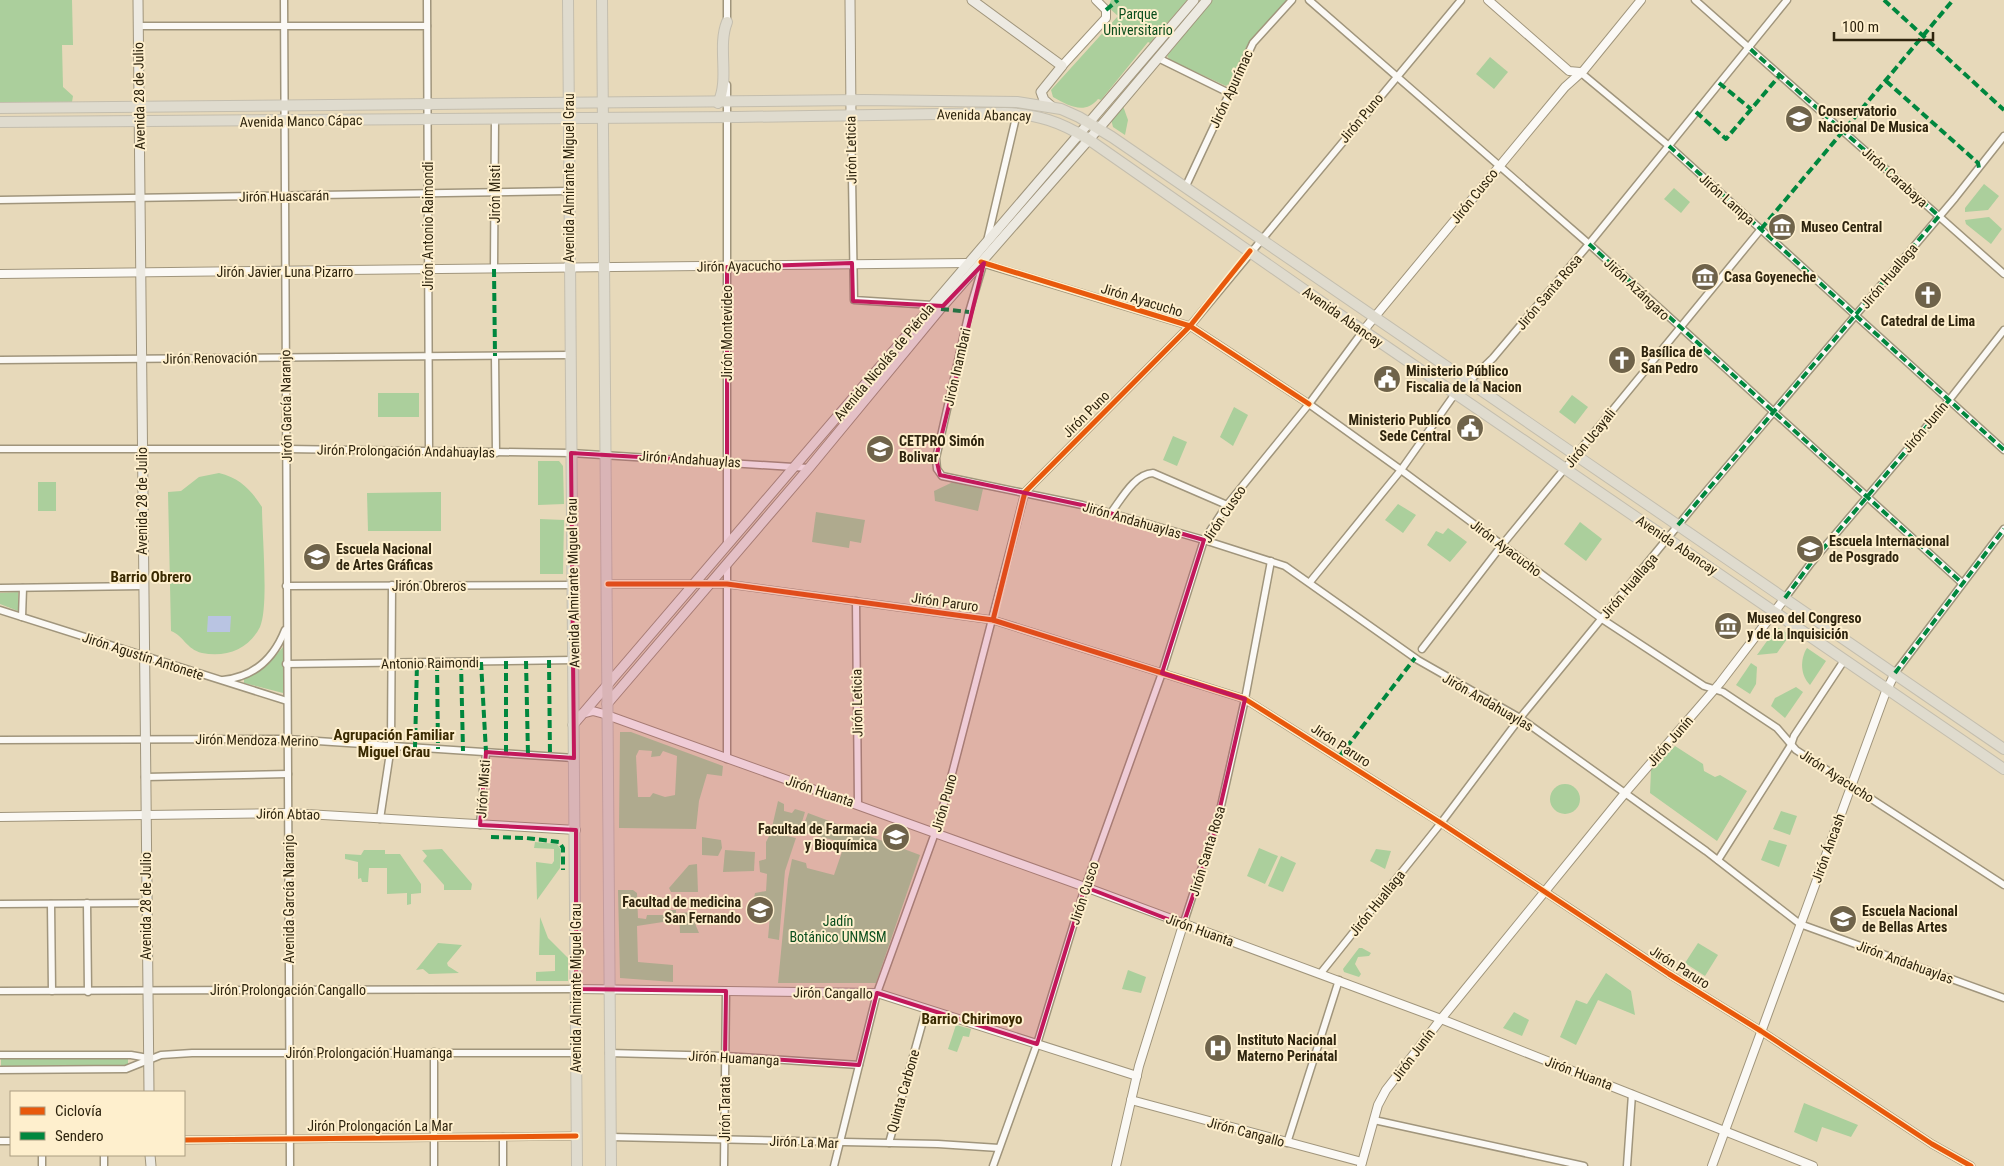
<svg xmlns="http://www.w3.org/2000/svg" width="2004" height="1166" viewBox="0 0 2004 1166" font-family="'Roboto Condensed',sans-serif">
<style>
.green{fill:#abcf9c;fill-rule:evenodd}
.water{fill:#b9c4e2}
.lines{fill:none;stroke-linecap:round;stroke-linejoin:round}
.minor-casing{stroke:#a0957c;stroke-width:9}
.tertiary-casing{stroke:#a0957c;stroke-width:10}
.secondary-casing{stroke:#a0957c;stroke-width:11}
.primary-casing{stroke:#c4beae;stroke-width:12}
.minor{stroke:#fbf9f5;stroke-width:6}
.tertiary{stroke:#fbf9f5;stroke-width:8}
.secondary{stroke:#edeae2;stroke-width:9}
.primary{stroke:#dfdbce;stroke-width:10}
.quiet{stroke:#00873e;stroke-width:4;stroke-dasharray:8 4;stroke-linecap:butt}
.cycleway-casing{stroke:#feefcd;stroke-width:8}
.cycleway{stroke:#e8590c;stroke-width:5}
.marked{fill:#c2185b;fill-opacity:0.2;stroke:#c2185b;stroke-width:4;stroke-linejoin:round}
.labels{text-anchor:middle;dominant-baseline:central;stroke-width:4;stroke-linejoin:round;paint-order:stroke}
.park-label{font-size:14px;fill:#0a4d1c;stroke:#feefcd}
.street-label{font-size:14px;fill:#2e240e;stroke:#feefcd}
.poi-label{font-size:14px;font-weight:bold;fill:#2e240e;stroke:#feefcd;text-anchor:start}
.neighbourhood-label{font-size:15px;font-weight:bold;fill:#392900;stroke:#feefcd}
</style>
<rect width="100%" height="100%" fill="#e7d9ba"/>
<g class="green">
<path d="M0,0H72L73,45H62L63,87L73,96L72,102H0Z"/>
<path d="M1111,0H1187L1150,43L1148,42L1101,100L1098,99C1085,115 1069,106 1053,97L1051,90L1118,16L1108,7Z"/>
<path d="M1212,0H1288C1261,29 1247,46 1231,82L1226,86L1170,60L1167,56Z"/>
<path d="M1490,57L1508,72L1494,89L1476,74Z"/>
<path d="M1123,106L1128,120L1125,135L1113,127L1111,119Z"/>
<path d="M1984,184L1999,196L1988,210L1965,212V208Z"/>
<path d="M1674,188L1690,202L1681,213L1664,199Z"/>
<path d="M1989,217L2002,229L1991,244L1966,224L1965,220Z"/>
<rect x="378" y="393" width="41" height="24"/>
<path d="M1572,395L1588,407L1575,424L1559,412Z"/>
<path d="M1234,407L1248,415L1233,446L1220,437Z"/>
<path d="M1173,436L1187,442L1177,466L1163,460Z"/>
<path d="M538,461H559L563,466L564,504L538,505Z"/>
<path d="M219,473C240,478 251,490 262,507C262,533 269,607 260,627C249,649 226,658 202,653C186,649 184,636 171,631L168,492L181,491L199,477Z"/>
<rect x="38" y="482" width="18" height="29"/>
<path d="M953,482L983,489L978,511L935,501L934,491Z"/>
<path d="M441,492V531H368L367,493Z"/>
<path d="M1398,504L1416,515L1403,533L1385,520Z"/>
<path d="M816,512L865,520L861,543L850,541L849,548L812,542Z"/>
<path d="M540,519L564,520L563,574H540Z"/>
<path d="M1580,522L1602,539L1586,561L1564,544Z"/>
<path d="M1448,528L1467,542L1450,562L1427,545L1436,531L1443,534Z"/>
<path d="M18,592V611L0,604V593Z"/>
<path d="M1777,627L1790,635L1777,653L1757,655Z"/>
<path d="M283,647V693L244,683V679L272,660Z"/>
<path d="M1807,648L1826,661L1810,685C1800,675 1800,659 1807,648Z"/>
<path d="M1751,663L1757,667L1756,684L1750,694L1736,685Z"/>
<path d="M1796,687L1803,692L1785,718L1771,706L1775,698Z"/>
<path d="M620,732H631L723,766L722,776L707,774L699,801L696,829L619,828ZM639,750L652,751L651,757L660,756L663,751L677,756L675,795L665,797L653,793L650,797H638L636,756Z"/>
<path d="M1675,746L1703,764L1704,771L1715,777L1720,775L1747,791L1717,841L1650,793L1651,770Z"/>
<circle cx="1565" cy="799" r="15"/>
<path d="M778,801L784,804V811L792,813L795,809L805,812L799,832L772,827Z"/>
<path d="M1781,811L1797,816L1790,835L1773,829Z"/>
<path d="M808,813L920,855L876,983H778L788,879L792,859L806,863L807,868L834,875L845,843L801,832Z"/>
<path d="M771,832L796,838L785,871L779,940L768,938L771,904L754,898L755,893L766,891L767,874L760,872L759,861L766,859V842Z"/>
<path d="M702,837L721,840L722,848L718,856L702,855Z"/>
<path d="M1769,840L1787,845L1779,867L1761,860Z"/>
<path d="M535,842L557,844L561,850L560,868L537,900L536,862L552,864L554,861V849L534,848Z"/>
<path d="M1259,848L1278,856L1265,884L1247,876Z"/>
<path d="M442,849L472,884L471,890H444V885L423,861L427,856L422,850Z"/>
<path d="M1376,849L1391,851L1385,869L1370,861Z"/>
<path d="M364,850H385V854H400L421,884V893L411,894V904L407,905V893L387,894V868H369L368,882H362L361,878L358,879V862L345,859V854L361,855Z"/>
<path d="M725,850L755,852L754,871L723,872Z"/>
<path d="M1281,856L1296,863L1283,892L1268,886Z"/>
<path d="M697,864L698,892H671L669,888L689,865Z"/>
<path d="M618,890H633L637,893L638,918L646,919L647,915H665L668,910H676V920L637,926L638,962L673,965V982L620,978Z"/>
<path d="M694,912V921L699,933H680L679,913Z"/>
<path d="M540,917L548,938L568,958V981H536V972L555,971V955H539Z"/>
<path d="M438,943L462,945L447,963L448,966L459,973L429,974L423,969L416,970Z"/>
<path d="M1698,943L1718,955L1705,976L1685,963Z"/>
<path d="M1359,948H1362L1371,953L1369,956L1358,957L1355,964L1361,974L1359,977L1344,972L1343,969Z"/>
<path d="M1128,970L1146,977L1141,993L1122,989Z"/>
<path d="M1606,973L1631,991L1635,1015L1598,1000L1576,1045L1560,1037L1576,1000L1587,1004Z"/>
<path d="M1514,1012L1529,1020L1522,1036L1503,1028Z"/>
<path d="M956,1025L971,1029L969,1037L963,1036L957,1052L948,1049Z"/>
<rect x="1" y="1059" width="127" height="7"/>
<path d="M1804,1103L1858,1125L1851,1137L1822,1127L1817,1142L1794,1132Z"/>
</g>
<path class="water" d="M208,616H231L230,632H207Z"/>
<g class="lines">
<g class="minor-casing">
<g id="minor">
<path d="M284,0L290,1166"/>
<path d="M427,0L429,451"/>
<path d="M1309,0L1589,244L1962,583"/>
<path d="M1695,0L2004,274"/>
<path d="M727,25V0"/>
<path d="M138,26H427"/>
<path d="M1158,58L1229,93"/>
<path d="M1580,72L1669,146L2004,450"/>
<path d="M727,85V545"/>
<path d="M851,115L854,300L932,305"/>
<path d="M1185,188L1253,43L1292,0"/>
<path d="M0,200L569,191"/>
<path d="M987,241L1017,113"/>
<path d="M985,258L969,312L936,458L937,469L942,476L1082,505L1204,540L1285,566L1418,660L1520,718L1706,851L1800,924L2004,998"/>
<path d="M982,263L1190,326L1309,404L1401,470L1602,619L1704,686L1723,692L1777,728L1796,750L2004,885"/>
<path d="M494,269L495,118"/>
<path d="M495,356L496,453"/>
<path d="M0,360L570,355"/>
<path d="M0,449H287L571,453L809,468"/>
<path d="M1110,514C1121,500 1134,474 1153,473L1227,505"/>
<path d="M1310,582L1401,470L1452,398L1493,358L1589,244L1787,0"/>
<path d="M608,584H727L993,620L1245,699L1441,823L1669,974L1761,1031L1932,1144L1971,1166"/>
<path d="M286,586L572,585"/>
<path d="M0,588L143,586"/>
<path d="M1785,598L1811,563L1950,399L2004,330"/>
<path d="M856,601L858,804"/>
<path d="M0,610L287,701"/>
<path d="M22,617L23,588"/>
<path d="M1422,649L1502,545L1761,229"/>
<path d="M286,664L574,660"/>
<path d="M1895,673L2004,529"/>
<path d="M223,680C254,677 274,658 285,630"/>
<path d="M0,740L287,739L574,758"/>
<path d="M727,759V564"/>
<path d="M145,777L288,774"/>
<path d="M380,819L391,746L392,585"/>
<path d="M480,825L486,752"/>
<path d="M1718,860L1791,745L1794,736L1845,659"/>
<path d="M87,903L88,992"/>
<path d="M0,904L146,903"/>
<path d="M51,904L52,991"/>
<path d="M1183,925L1219,815L1245,699L1271,561"/>
<path d="M1320,974L1441,823L1520,718L1698,501L1955,198L2004,136"/>
<path d="M0,991L576,989"/>
<path d="M434,1052V1166"/>
<path d="M609,1053L725,1056L859,1065"/>
<path d="M0,1055H131L148,1058"/>
<path d="M0,1070L126,1069L161,1055L192,1053H576"/>
<path d="M1374,1120L1584,1166"/>
<path d="M610,1137L938,1144L999,1148"/>
<path d="M184,1140L576,1136"/>
<path d="M0,1141H11"/>
<path d="M889,1143L926,1010"/>
<path d="M1287,1143L1339,980"/>
<path d="M42,1155V1166"/>
<path d="M104,1155V1166"/>
<path d="M503,1166V1137"/>
<path d="M724,1166L726,991"/>
<path d="M834,1166L877,993L935,833L947,793L1025,492L1190,326L1461,0"/>
<path d="M993,1166L1037,1044L1085,887L1162,673L1204,540L1227,505L1309,404L1363,331"/>
<path d="M1627,1166L1632,1094"/>
</g>
</g>
<g class="tertiary-casing">
<g id="tertiary">
<path d="M1488,0L1569,71L1580,72"/>
<path d="M1062,66L1106,18V10L1096,0"/>
<path d="M0,274L968,263"/>
<path d="M1363,331L1565,87L1584,70L1641,0"/>
<path d="M582,714L593,711L604,714L1085,887L1441,1019L1813,1166"/>
<path d="M0,817L289,813L576,830"/>
<path d="M576,989L877,993L1137,1076"/>
<path d="M1131,1100L1362,1162"/>
<path d="M1116,1166L1139,1066L1183,925"/>
<path d="M1361,1166L1378,1105L1386,1090L1441,1019L1625,793L1720,683L1785,598"/>
<path d="M1712,1166L1885,694L1895,673"/>
</g>
</g>
<g class="secondary-casing">
<g id="secondary">
<path d="M138,0L149,1092"/>
<path d="M850,0L851,115"/>
<path d="M972,0L1062,66L1041,92L1044,100L1052,107"/>
<path d="M607,704L809,468L941,308L1106,120L1207,0"/>
<path d="M573,725L1194,0"/>
<path d="M150,1155L151,1166"/>
</g>
</g>
<g class="primary-casing">
<g id="primary">
<path d="M568,0L577,1166"/>
<path d="M602,0L611,1166"/>
<path d="M718,103C730,79 717,47 727,22"/>
<path d="M0,108L864,100L1017,102L1061,109L1079,117L1112,137L2004,749"/>
<path d="M0,122L737,117L1005,113C1037,114 1061,122 1088,139L1336,312L2004,769"/>
</g>
</g>
<use href="#minor" class="minor"/>
<use href="#tertiary" class="tertiary"/>
<use href="#secondary" class="secondary"/>
<use href="#primary" class="primary"/>
<g class="quiet">
<path d="M1884,0L2004,110"/>
<path d="M1106,10L1118,0"/>
<path d="M1886,81L1978,163L1979,168"/>
<path d="M1719,83L1751,109"/>
<path d="M1696,112L1726,139L1780,75"/>
<path d="M1669,146L2004,450"/>
<path d="M1761,229L1953,0"/>
<path d="M1589,244L1962,583"/>
<path d="M494,269L495,356"/>
<path d="M941,309L969,312"/>
<path d="M1678,525L1939,216L1748,47"/>
<path d="M1785,598L1811,563L1950,399"/>
<path d="M549,660L550,756"/>
<path d="M506,661V754"/>
<path d="M526,661L528,755"/>
<path d="M461,662L463,751"/>
<path d="M481,662L486,752"/>
<path d="M437,663L438,749"/>
<path d="M1895,673L2004,529"/>
<path d="M415,748L417,663"/>
<path d="M1339,757L1415,658"/>
<path d="M491,837L526,838L559,842L563,848V870"/>
</g>
<g class="cycleway-casing">
<g id="cycleway">
<path d="M981,262L1190,326L1309,404"/>
<path d="M608,584H727L993,620L1245,699L1441,823L1669,974L1761,1031L1932,1144L1971,1166"/>
<path d="M993,620L1025,492L1190,326L1250,251"/>
<path d="M184,1140L576,1136"/>
</g>
</g>
<use href="#cycleway" class="cycleway"/>
</g>
<path class="marked" d="M852,263L853,301L943,306L984,263L936,458L940,475L1082,505L1204,540L1162,673L1245,699L1213,838L1183,925L1085,887L1037,1044L877,993L859,1065L725,1056L726,991L576,989V830L480,825L486,752L574,758L571,453L727,462V267Z"/>
<defs>
<g id="university-disc" transform="scale(1.4375)"><circle r="9.5" fill="#6f634a" stroke="#feefcd"/><path d="M0-5L7-2L0 1L-7-2ZM-4 1L0 2.5L4 1V4Q0 6-4 4Z" fill="#fff"/></g>
<g id="museum-disc" transform="scale(1.4375)"><circle r="9.5" fill="#6f634a" stroke="#feefcd"/><path d="M0-6L6-3V-2H-6V-3ZM-5-1h2V3h-2ZM-1-1h2V3h-2ZM3-1h2V3H3ZM-6 4H6V6H-6Z" fill="#fff"/></g>
<g id="church-disc" transform="scale(1.4375)"><circle r="9.5" fill="#6f634a" stroke="#feefcd"/><path d="M-1.2-6h2.4v3.5h3.3v2.4h-3.3V6h-2.4V-.1h-3.3v-2.4h3.3Z" fill="#fff"/></g>
<g id="civic-disc" transform="scale(1.4375)"><circle r="9.5" fill="#6f634a" stroke="#feefcd"/><path d="M-.6-6.5H3V-4.5H.6V-3L4-1V1h2V6H-6V1h2V-1L-.6-3ZM-1.2 2.5V6h2.4V2.5Z" fill="#fff"/></g>
<g id="hospital-disc" transform="scale(1.4375)"><circle r="9.5" fill="#6f634a" stroke="#feefcd"/><path d="M-5-5h3v3.5h4V-5h3V5h-3V1.5h-4V5h-3Z" fill="#fff"/></g>
</defs>
<g fill-rule="evenodd">
<use href="#university-disc" x="1799" y="119"/>
<use href="#museum-disc" x="1782" y="227"/>
<use href="#museum-disc" x="1705" y="277"/>
<use href="#church-disc" x="1928" y="295"/>
<use href="#church-disc" x="1622" y="360"/>
<use href="#civic-disc" x="1387" y="379"/>
<use href="#civic-disc" x="1470" y="428"/>
<use href="#university-disc" x="880" y="449"/>
<use href="#university-disc" x="1810" y="549"/>
<use href="#university-disc" x="317" y="557"/>
<use href="#museum-disc" x="1728" y="626"/>
<use href="#university-disc" x="896" y="837"/>
<use href="#university-disc" x="760" y="910"/>
<use href="#university-disc" x="1843" y="919"/>
<use href="#hospital-disc" x="1218" y="1048"/>
</g>
<g class="labels">
<g class="park-label">
<text x="1138" y="14">Parque<tspan x="1138" dy="16">Universitario</tspan></text>
<text x="838" y="921">Jadín<tspan x="838" dy="16">Botánico UNMSM</tspan></text>
</g>
<g class="street-label">
<text transform="translate(1231 89) rotate(-65)">Jirón Apurímac</text>
<text transform="translate(139 96) rotate(-91)">Avenida 28 de Julio</text>
<text transform="translate(984 115) rotate(1)">Avenida Abancay</text>
<text transform="translate(1361 118) rotate(-50)">Jirón Puno</text>
<text transform="translate(301 121) rotate(-1)">Avenida Manco Cápac</text>
<text transform="translate(851 150) rotate(-91)">Jirón Leticia</text>
<text transform="translate(1895 177) rotate(42)">Jirón Carabaya</text>
<text transform="translate(569 178) rotate(-90)">Avenida Almirante Miguel Grau</text>
<text transform="translate(495 194) rotate(-90)">Jirón Misti</text>
<text transform="translate(284 196) rotate(-1)">Jirón Huascarán</text>
<text transform="translate(1474 196) rotate(-51)">Jirón Cusco</text>
<text transform="translate(1727 199) rotate(42)">Jirón Lampa</text>
<text transform="translate(428 226) rotate(-90)">Jirón Antonio Raimondi</text>
<text transform="translate(739 266) rotate(-1)">Jirón Ayacucho</text>
<text x="285" y="272">Jirón Javier Luna Pizarro</text>
<text transform="translate(1889 276) rotate(-50)">Jirón Huallaga</text>
<text transform="translate(1637 289) rotate(43)">Jirón Azángaro</text>
<text transform="translate(1549 292) rotate(-50)">Jirón Santa Rosa</text>
<text transform="translate(1142 300) rotate(17)">Jirón Ayacucho</text>
<text transform="translate(1343 317) rotate(35)">Avenida Abancay</text>
<text transform="translate(727 333) rotate(-90)">Jirón Montevideo</text>
<text transform="translate(210 358) rotate(-1)">Jirón Renovación</text>
<text transform="translate(884 362) rotate(-50)">Avenida Nicolás de Piérola</text>
<text transform="translate(957 367) rotate(-77)">Jirón Inambari</text>
<text transform="translate(286 406) rotate(-91)">Jirón García Naranjo</text>
<text transform="translate(1086 414) rotate(-45)">Jirón Puno</text>
<text transform="translate(1925 427) rotate(-50)">Jirón Junín</text>
<text transform="translate(1590 438) rotate(-51)">Jirón Ucayali</text>
<text transform="translate(406 451) rotate(1)">Jirón Prolongación Andahuaylas</text>
<text transform="translate(690 459) rotate(4)">Jirón Andahuaylas</text>
<text transform="translate(142 501) rotate(-90)">Avenida 28 de Julio</text>
<text transform="translate(1224 514) rotate(-56)">Jirón Cusco</text>
<text transform="translate(1132 520) rotate(16)">Jirón Andahuaylas</text>
<text transform="translate(1677 545) rotate(34)">Avenida Abancay</text>
<text transform="translate(1506 548) rotate(37)">Jirón Ayacucho</text>
<text transform="translate(573 583) rotate(-91)">Avenida Almirante Miguel Grau</text>
<text x="429" y="586">Jirón Obreros</text>
<text transform="translate(1629 586) rotate(-50)">Jirón Huallaga</text>
<text transform="translate(945 602) rotate(8)">Jirón Paruro</text>
<text transform="translate(143 656) rotate(18)">Jirón Agustín Antonete</text>
<text transform="translate(430 663) rotate(-1)">Antonio Raimondi</text>
<text transform="translate(1488 702) rotate(30)">Jirón Andahuaylas</text>
<text transform="translate(857 703) rotate(-91)">Jirón Leticia</text>
<text transform="translate(257 740) rotate(1)">Jirón Mendoza Merino</text>
<text transform="translate(1670 741) rotate(-49)">Jirón Junín</text>
<text transform="translate(1341 745) rotate(33)">Jirón Paruro</text>
<text transform="translate(1837 776) rotate(33)">Jirón Ayacucho</text>
<text transform="translate(483 789) rotate(-86)">Jirón Misti</text>
<text transform="translate(820 791) rotate(19)">Jirón Huanta</text>
<text transform="translate(944 803) rotate(-74)">Jirón Puno</text>
<text transform="translate(288 814) rotate(1)">Jirón Abtao</text>
<text transform="translate(1828 848) rotate(-70)">Jirón Áncash</text>
<text transform="translate(1207 851) rotate(-73)">Jirón Santa Rosa</text>
<text transform="translate(1084 893) rotate(-72)">Jirón Cusco</text>
<text transform="translate(289 899) rotate(-90)">Avenida García Naranjo</text>
<text transform="translate(1377 903) rotate(-51)">Jirón Huallaga</text>
<text transform="translate(146 906) rotate(-90)">Avenida 28 de Julio</text>
<text transform="translate(1200 930) rotate(20)">Jirón Huanta</text>
<text transform="translate(1905 962) rotate(20)">Jirón Andahuaylas</text>
<text transform="translate(1680 967) rotate(32)">Jirón Paruro</text>
<text transform="translate(576 988) rotate(-90)">Avenida Almirante Miguel Grau</text>
<text x="288" y="990">Jirón Prolongación Cangallo</text>
<text transform="translate(833 993) rotate(1)">Jirón Cangallo</text>
<text x="369" y="1053">Jirón Prolongación Huamanga</text>
<text transform="translate(1413 1055) rotate(-53)">Jirón Junín</text>
<text transform="translate(734 1058) rotate(3)">Jirón Huamanga</text>
<text transform="translate(1579 1073) rotate(21)">Jirón Huanta</text>
<text transform="translate(903 1091) rotate(-74)">Quinta Carbone</text>
<text transform="translate(725 1109) rotate(-90)">Jirón Tarata</text>
<text x="380" y="1126">Jirón Prolongación La Mar</text>
<text transform="translate(1246 1132) rotate(15)">Jirón Cangallo</text>
<text transform="translate(804 1142) rotate(2)">Jirón La Mar</text>
</g>
<g class="poi-label">
<text x="1818" y="111">Conservatorio<tspan x="1818" dy="16">Nacional De Musica</tspan></text>
<text x="1801" y="227">Museo Central</text>
<text x="1724" y="277">Casa Goyeneche</text>
<text x="1928" y="321" text-anchor="middle">Catedral de Lima</text>
<text x="1641" y="352">Basílica de<tspan x="1641" dy="16">San Pedro</tspan></text>
<text x="1406" y="371">Ministerio Público<tspan x="1406" dy="16">Fiscalia de la Nacion</tspan></text>
<text x="1451" y="420" text-anchor="end">Ministerio Publico<tspan x="1451" dy="16">Sede Central</tspan></text>
<text x="899" y="441">CETPRO Simón<tspan x="899" dy="16">Bolivar</tspan></text>
<text x="1829" y="541">Escuela Internacional<tspan x="1829" dy="16">de Posgrado</tspan></text>
<text x="336" y="549">Escuela Nacional<tspan x="336" dy="16">de Artes Gráficas</tspan></text>
<text x="1747" y="618">Museo del Congreso<tspan x="1747" dy="16">y de la Inquisición</tspan></text>
<text x="877" y="829" text-anchor="end">Facultad de Farmacia<tspan x="877" dy="16">y Bioquímica</tspan></text>
<text x="741" y="902" text-anchor="end">Facultad de medicina<tspan x="741" dy="16">San Fernando</tspan></text>
<text x="1862" y="911">Escuela Nacional<tspan x="1862" dy="16">de Bellas Artes</tspan></text>
<text x="1237" y="1040">Instituto Nacional<tspan x="1237" dy="16">Materno Perinatal</tspan></text>
</g>
<g class="neighbourhood-label">
<text x="151" y="577">Barrio Obrero</text>
<text x="394" y="735">Agrupación Familiar<tspan x="394" dy="17">Miguel Grau</tspan></text>
<text x="972" y="1019">Barrio Chirimoyo</text>
</g>
</g>
<rect x="10" y="1091" width="175" height="65" fill="#feefcd" stroke="#ab9e81"/>
<rect x="20" y="1107" width="25" height="8" fill="#e8590c" stroke="#ab9e81"/>
<text x="55" y="1116" font-size="15" fill="#2e240e">Ciclovía</text>
<rect x="20" y="1132" width="25" height="8" fill="#00873e" stroke="#ab9e81"/>
<text x="55" y="1141" font-size="15" fill="#2e240e">Sendero</text>
<path d="M1834 32v8h99v-8" fill="none" stroke="#2e240e" stroke-width="2.5"/>
<text x="1842" y="32" font-size="15" fill="#2e240e" stroke="#feefcd" stroke-width="4" paint-order="stroke">100 m</text>
</svg>
